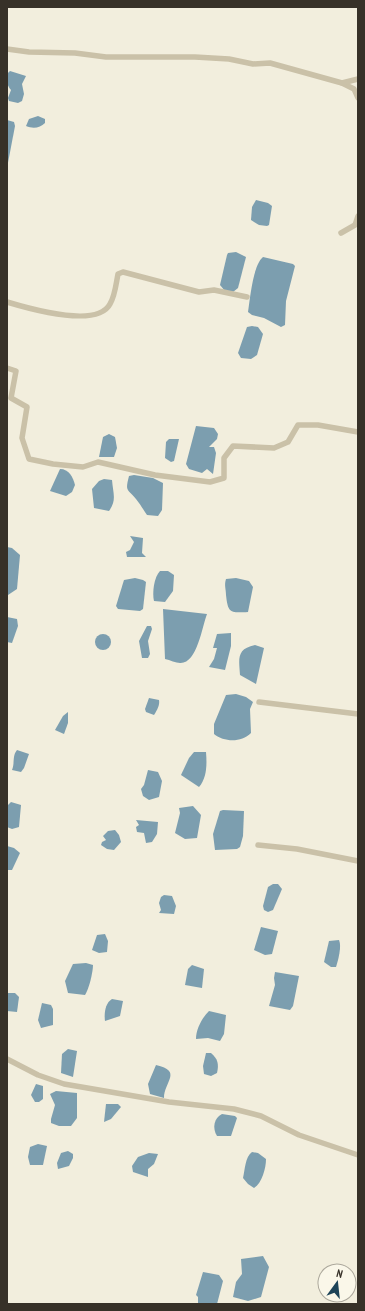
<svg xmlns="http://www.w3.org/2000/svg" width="365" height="1311" viewBox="0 0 365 1311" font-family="'PT Sans Narrow',sans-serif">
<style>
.water{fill:#7c9eaf}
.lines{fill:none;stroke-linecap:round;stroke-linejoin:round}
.street{stroke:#cac1a8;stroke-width:5.5}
</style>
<rect width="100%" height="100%" fill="#f2eedd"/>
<g class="water">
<path d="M10,71L26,76L22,84L24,94L22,101L18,103L9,101L8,98L11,90C7,86 4,75 10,71Z"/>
<path d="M38,116L45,119V123C40,128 33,129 26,126L29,119Z"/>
<path d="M7,120L14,122L15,126L7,168Z"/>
<path d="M256,200L268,203L272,206L269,225L267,226L259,225L251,220L252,207Z"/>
<path d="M236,252L246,257L238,288L233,292L225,291L220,285L227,255L228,253Z"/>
<path d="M263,257L293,264L295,266L286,301L285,325L281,327L264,318L252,315L248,312C250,299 253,265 263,257Z"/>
<path d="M252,326L258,327L263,334L257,355L251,359L241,358L238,353L247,327Z"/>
<path d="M196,426L214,428L218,434L217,439L209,447H214L216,453L213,474L207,469L202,473L189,469L186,464Z"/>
<path d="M109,434L115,437L117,448L114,457H99L103,437Z"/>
<path d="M169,439H179L174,461L171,462L165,458L166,442Z"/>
<path d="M60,469C69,469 73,477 75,485L72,492L66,496L50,491Z"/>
<path d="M134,475L153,478L163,483L162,510L158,516L147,515C143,509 140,504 136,499C127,488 125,492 129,476Z"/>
<path d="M104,479L112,480C113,493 117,500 109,511L94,508L92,489L99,481Z"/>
<path d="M130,536L143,538L142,553L146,557H127L126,552L130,550L134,542Z"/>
<path d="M7,547L12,548L20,555L17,589L8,595Z"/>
<path d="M160,571H168L174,575L173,591L165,602L154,601C152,593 154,577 160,571Z"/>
<path d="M135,578L143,580L146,582L143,609L140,611L118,609L116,606L124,580Z"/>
<path d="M236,578L249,581L253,587L248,612C230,613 228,613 226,595C226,589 224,585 226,579Z"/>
<path d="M163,609L207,614C202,627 197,664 180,663C176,663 170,660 165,659Z"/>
<path d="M7,617L17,619L18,626L12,643L7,642Z"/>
<path d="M147,626H151L152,629L148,641L150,654L148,658H142L139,641Z"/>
<path d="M231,633V646L225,670L209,667L214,659L217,648H213L217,634Z"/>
<circle cx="103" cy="642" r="8"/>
<path d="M255,645L264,648L256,684L240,675C239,659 236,649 255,645Z"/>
<path d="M236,694L246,697L253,702L250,709L251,733C241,743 224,742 214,734V724L226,695Z"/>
<path d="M149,698L159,700C160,705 157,710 154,715L146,712L145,709Z"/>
<path d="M68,712V723L64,734L55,730L63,716Z"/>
<path d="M17,750L29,754L24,768L21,772L12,770C15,763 12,756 17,750Z"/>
<path d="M194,752H206C207,764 207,778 199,787L181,775L189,758Z"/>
<path d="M148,770L158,772L162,781L159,797L149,800L143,796L141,789L144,785Z"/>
<path d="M11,802L21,805L19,827L12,829L7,827V806Z"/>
<path d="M193,806L201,815L197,838L185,839L175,833L180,813L179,808Z"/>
<path d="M223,810L244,811L243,836L240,847L237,849L215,850L213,834L220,811Z"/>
<path d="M136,820L158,822L157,834L152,842L146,843L144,833L137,832L136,827L139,825Z"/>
<path d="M115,830L119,835L121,842L114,850L107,849L101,845L102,842L106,840L103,836L108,831Z"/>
<path d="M7,846L14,848L20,853L12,870H7Z"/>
<path d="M273,884H278L282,889L273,910L268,912L264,910L263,906L268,887Z"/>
<path d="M164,895L172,896L176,906L174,914L159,913L161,910L159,903L161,897Z"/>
<path d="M261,927L278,931L272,954L265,955L254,950Z"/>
<path d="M105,934L108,941L107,952L99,953L92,950L97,935Z"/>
<path d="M339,940C342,946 338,961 336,967H331L324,962L329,941Z"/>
<path d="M86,963L93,965C93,972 89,989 85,995L68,993L65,981L73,964Z"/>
<path d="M192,965L204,969L202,988L185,985L188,969Z"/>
<path d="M275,972L299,976L293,1006L290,1010L269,1006L275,985L274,978Z"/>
<path d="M7,993H15L19,997L17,1012L7,1011Z"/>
<path d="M112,999L123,1001L120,1016L105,1021C104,1014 105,1003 112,999Z"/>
<path d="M42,1003L51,1005L53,1009V1025L41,1028L38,1020Z"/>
<path d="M209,1011L226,1015L224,1034L220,1041L208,1038L196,1039C196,1029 202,1018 209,1011Z"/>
<path d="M68,1049L77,1051L73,1077L61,1073L62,1054Z"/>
<path d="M206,1053H211C218,1059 219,1064 217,1073L211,1076L204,1074L203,1066Z"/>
<path d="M156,1065C183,1071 164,1082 164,1098L150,1094L148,1084Z"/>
<path d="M36,1084L43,1086V1099L39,1102H35L31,1095Z"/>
<path d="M56,1091L77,1093V1118L71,1126H59L51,1123V1119L55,1105L50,1094Z"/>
<path d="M106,1104H118L121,1107L111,1119L104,1122Z"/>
<path d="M222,1114L235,1116L237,1118L231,1136H217C212,1128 214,1118 222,1114Z"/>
<path d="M38,1144L47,1146L43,1165H30L28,1157L30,1147Z"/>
<path d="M68,1151L73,1154V1158L69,1166L58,1169L57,1163L61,1153Z"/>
<path d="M252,1152L258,1153L266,1159C266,1168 262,1183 254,1188L248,1184L243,1178C245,1170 245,1157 252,1152Z"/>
<path d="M149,1153L158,1154L154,1164L148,1169V1177L133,1172L132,1166L138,1157Z"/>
<path d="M263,1256L269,1267L261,1297L248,1301L233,1297L236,1282L242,1274L241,1259Z"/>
<path d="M203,1272L219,1275L223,1281L217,1304H198V1297L196,1295Z"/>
</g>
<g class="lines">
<g class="street">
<path d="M7,49L29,52L75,53L106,57H195L229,59L253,64L270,63L342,83L354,89L358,98"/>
<path d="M342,83L358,79"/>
<path d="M341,233L355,225L358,216"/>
<path d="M7,302C27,308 97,329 110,304C115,296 116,284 118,274L123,272L199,292L214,290L247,297"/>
<path d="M7,368L16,371L11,398L27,407L22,438L29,459L53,464L83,467L98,462L155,475L210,482L224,478V458L233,446L274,448L288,442L298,425H318L358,432"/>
<path d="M259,702L358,714"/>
<path d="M258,845L297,849L358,861"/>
<path d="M7,1059L38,1075L64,1084L169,1102L234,1109L261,1116L299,1135L358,1155"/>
</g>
</g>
<rect width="365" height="1311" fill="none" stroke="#373128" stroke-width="16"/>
<g transform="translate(337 1283) rotate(15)"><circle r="19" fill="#faf7e9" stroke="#aca89c"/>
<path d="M0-3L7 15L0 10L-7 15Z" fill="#1e4458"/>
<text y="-6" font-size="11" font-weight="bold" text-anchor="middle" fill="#373128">N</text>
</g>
</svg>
